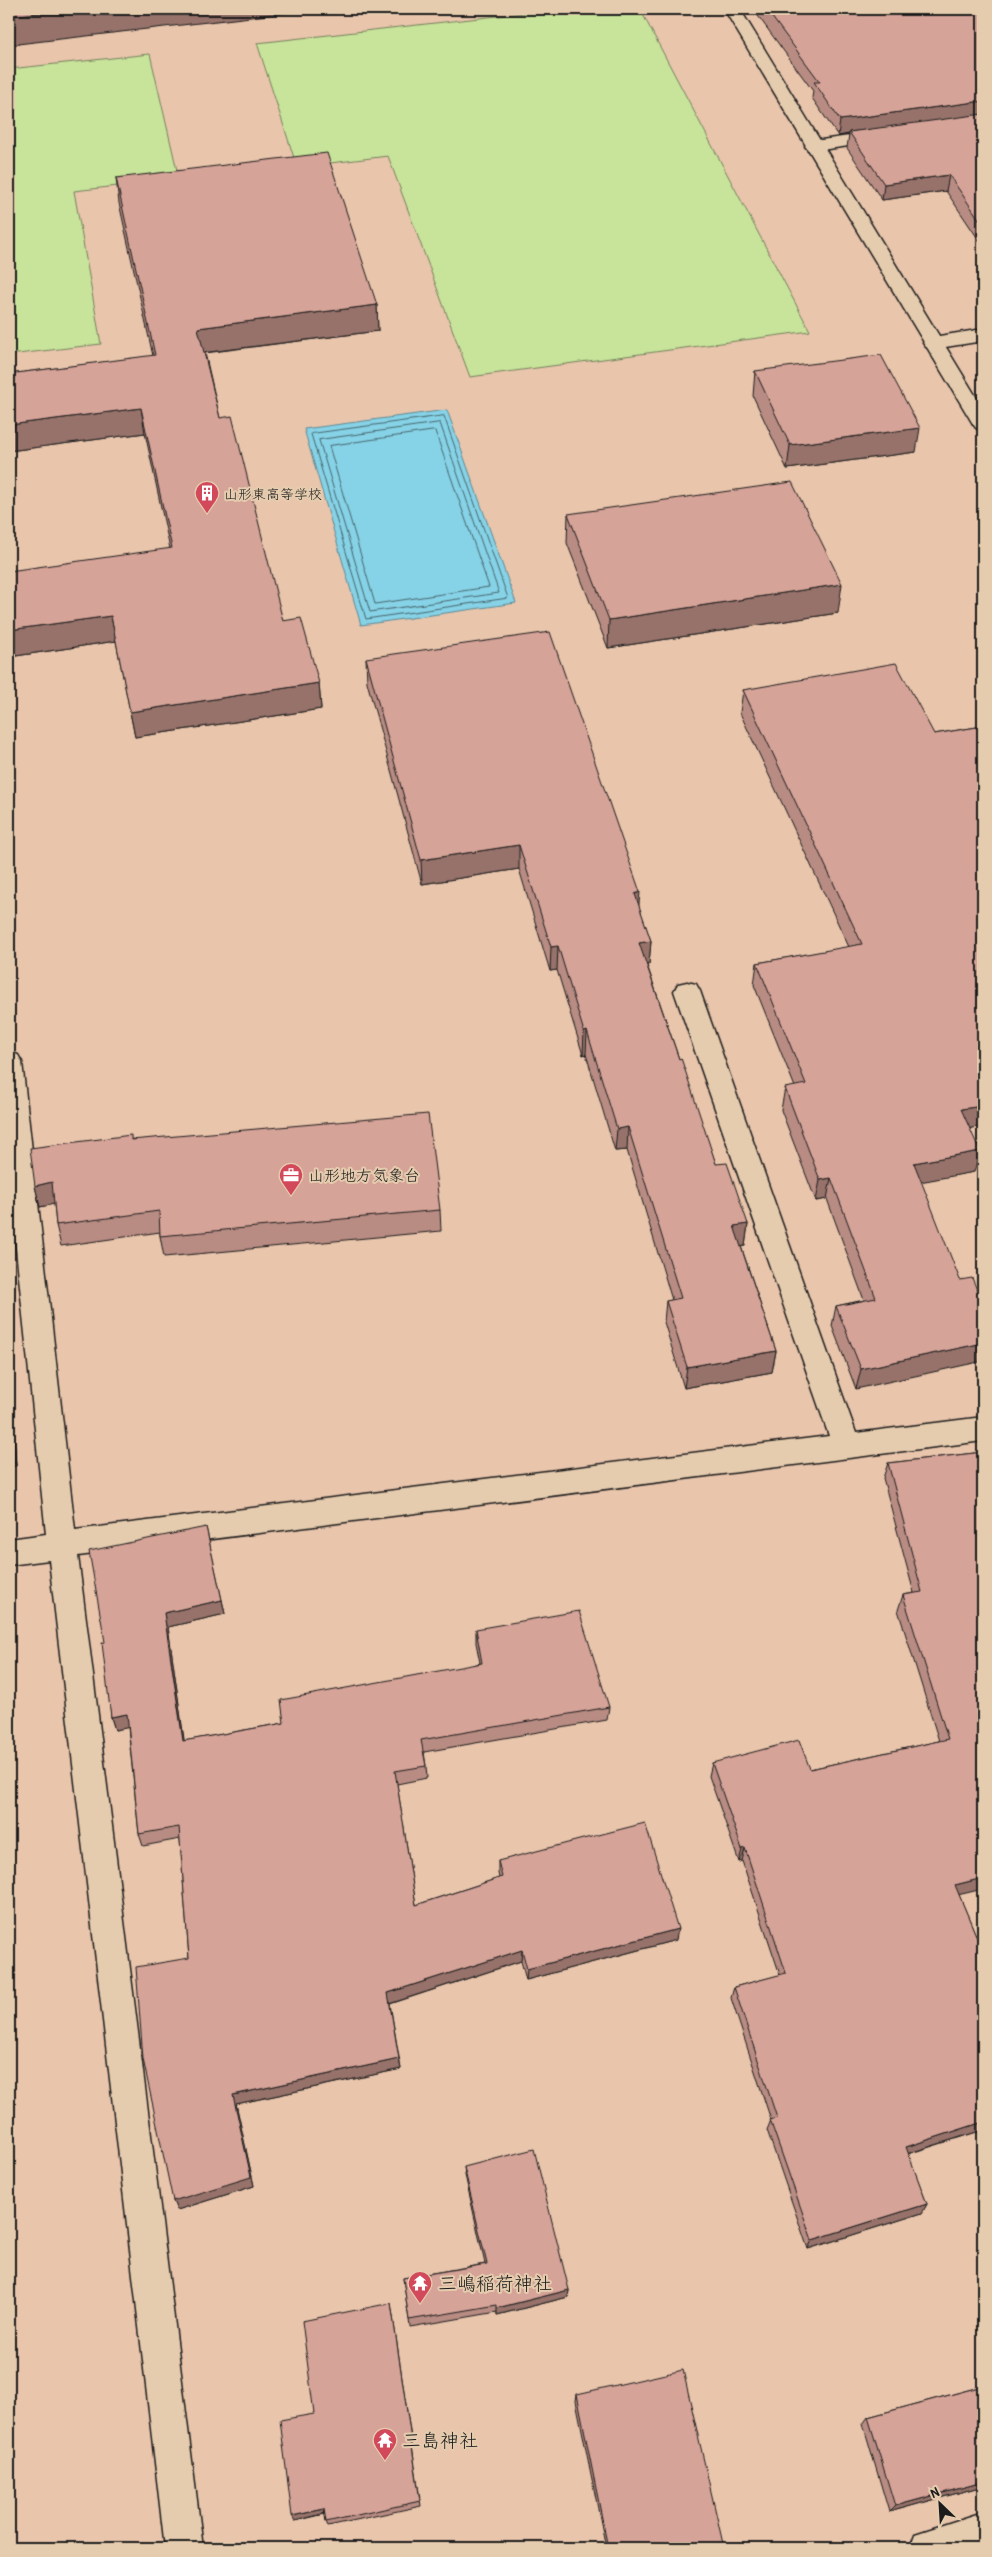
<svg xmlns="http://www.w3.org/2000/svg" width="992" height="2557" viewBox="0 0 992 2557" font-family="'Patrick Hand','Klee One',sans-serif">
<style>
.green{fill:#c8e39a;stroke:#72805b}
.water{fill:#86d2e6;stroke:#5c8995}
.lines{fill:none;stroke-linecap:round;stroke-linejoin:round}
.shore{stroke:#46656d;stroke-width:1}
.lane-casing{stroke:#1c1c1c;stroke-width:3}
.street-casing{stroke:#1c1c1c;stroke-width:3}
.lane{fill:#e6ccae;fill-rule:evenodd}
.street{fill:#e6ccae;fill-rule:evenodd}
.wall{fill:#b88c83;stroke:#1c1c1c}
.shaded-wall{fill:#96726a;stroke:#1c1c1c}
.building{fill:#d6a398;stroke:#1c1c1c}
.labels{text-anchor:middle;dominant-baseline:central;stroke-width:4;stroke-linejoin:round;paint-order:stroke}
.far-poi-label{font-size:14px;fill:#1c1c1c;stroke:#e6ccae;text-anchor:start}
.poi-label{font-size:16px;fill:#1c1c1c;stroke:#e6ccae;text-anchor:start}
.near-poi-label{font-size:19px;fill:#1c1c1c;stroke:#e6ccae;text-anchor:start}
</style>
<rect width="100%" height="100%" fill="#e9c5ac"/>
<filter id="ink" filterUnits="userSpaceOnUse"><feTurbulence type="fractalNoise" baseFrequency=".02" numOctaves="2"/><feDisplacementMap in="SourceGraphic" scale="10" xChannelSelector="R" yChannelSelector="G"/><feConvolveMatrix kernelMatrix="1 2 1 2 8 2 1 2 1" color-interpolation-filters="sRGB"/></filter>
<g filter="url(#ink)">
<g class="green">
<path d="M560,9H640L810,331L470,377L388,156L297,167L257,43Z"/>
<path d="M150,54L179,179L74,191L101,344L9,355V69Z"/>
</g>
<path class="water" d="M447,410L516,603L361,625L304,429Z"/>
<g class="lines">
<g class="shore">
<path d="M444,416L508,598L366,619L311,434Z"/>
<path d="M440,423L499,593L370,612L319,440Z"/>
<path d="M435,431L489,587L375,604L329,446Z"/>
</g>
<g class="lane-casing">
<g id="lane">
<path d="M885,131L891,132L894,136L891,140L814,151L808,150L805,146L808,142L814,141Z"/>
<path d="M983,329V341L933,349L926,347L923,343L926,339L933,337Z"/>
<path d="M687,982L696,984L700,991L856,1433L983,1417V1441L78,1556L203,2548H165L49,1560L9,1565V1539L46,1534L9,1182V1052L18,1055L22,1062L75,1530L829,1436L674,991L678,984Z"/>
<path d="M983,2512V2548H910L915,2534Z"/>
</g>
</g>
<g class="street-casing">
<path id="street" d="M724,9H740L983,408V430L976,428L973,424Z"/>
</g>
<use href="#lane" class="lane"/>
<use href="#street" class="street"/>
</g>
<g class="wall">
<path d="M753,9H983V246L946,191L882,200L847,148L849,134L838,136L812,98L813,91Z"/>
<path d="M116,178L377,305L378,331L205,353L220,418L283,621L319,683L321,709L135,737L116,641L9,657L170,549L145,433L9,451V374L153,356L119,203Z"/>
<path d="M755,371L916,452L787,469L753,396Z"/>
<path d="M568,514L838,613L608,648L567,543Z"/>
<path d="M366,658L639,907L651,941L649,964L647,965L679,1059L716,1164L748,1224L745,1246H741L776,1351L772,1372L684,1388L664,1322L666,1301L672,1300L627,1150L615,1151L586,1054L583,1055L557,970L550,971L519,869L422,884L367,682Z"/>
<path d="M743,690L934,734L983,726V1126L970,1128L974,1172L921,1181L856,1389L832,1326L836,1306L864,1300L827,1199L816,1201L781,1110L785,1088L795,1087L754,985L757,963L849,947L740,713Z"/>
<path d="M132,1139L440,1210L441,1231L164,1257L160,1236V1232L61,1246L56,1225L54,1204L40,1207L35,1186Z"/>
<path d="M9,1383L11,1389L16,1466L9,1467Z"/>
<path d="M983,1452L959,1895L983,1952V2130L908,2154L927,2204L922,2213L808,2249L767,2130L771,2120L731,1998L734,1987L780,1975L742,1861L739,1862L709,1776L712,1763L810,1769L939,1741L898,1610L903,1595L914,1593L883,1478L888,1463Z"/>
<path d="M206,1527L225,1614L168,1627L184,1741L284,1723L480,1663L476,1643V1629L609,1707L607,1720L424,1752L426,1766L427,1778L397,1784L416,1905L499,1878L498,1873V1861L676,1940L526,1980L521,1961L390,2004L401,2069L236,2104L254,2186L177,2210L173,2201L189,1958L180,1839L143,1846L139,1834L128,1727L115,1730L111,1717L105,1642Z"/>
<path d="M464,2167L569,2290L568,2297L497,2315V2312L410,2327L403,2278L485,2264L465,2175Z"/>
<path d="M391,2303L421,2506L328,2526L326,2522L325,2514L295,2521L314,2414Z"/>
<path d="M983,2386V2486L889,2512L863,2424L868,2417Z"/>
<path d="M577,2394L724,2548H606L576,2401Z"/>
</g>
<g class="shaded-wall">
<path d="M76,9H320L9,45V16Z"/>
<path d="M983,101V117L849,132V134L838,136L840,120Z"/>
<path d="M949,175L946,191L882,200L884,184Z"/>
<path d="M377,305L378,331L201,353L198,328Z"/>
<path d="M141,408L145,433L9,451V425Z"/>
<path d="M920,428L916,452L787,469L790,445Z"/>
<path d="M842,584L838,613L608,648L609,620Z"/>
<path d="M111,616L116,641L9,657V630Z"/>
<path d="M319,683L321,709L135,737L130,712Z"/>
<path d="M519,845V869L422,884L421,860Z"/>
<path d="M640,892L638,916L635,894Z"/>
<path d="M651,941L649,964L637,966L639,943Z"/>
<path d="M558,946L557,970L550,971L551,947Z"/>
<path d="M587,1031L586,1054L583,1055L584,1032Z"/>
<path d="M983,1106V1126L956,1131L961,1109Z"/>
<path d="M628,1127L627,1150L615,1151L617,1129Z"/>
<path d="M980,1151L974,1172L909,1184L914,1163Z"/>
<path d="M831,1178L827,1199L816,1201L820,1180Z"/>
<path d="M52,1182L58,1203L40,1207L35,1186Z"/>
<path d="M9,1193L10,1212L9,1213Z"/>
<path d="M748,1224L745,1246L730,1248L734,1226Z"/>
<path d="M983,1343V1361L856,1389L861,1369Z"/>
<path d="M776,1351L772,1372L684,1388L687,1367Z"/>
<path d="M9,1383L11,1389L16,1466L10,1450L9,1427Z"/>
<path d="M222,1600L225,1614L168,1627L186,1753L183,1741L164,1613Z"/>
<path d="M127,1714L131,1727L115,1730L111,1717Z"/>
<path d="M745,1848L742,1861L739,1862L742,1849Z"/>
<path d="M983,1878V1889L949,1897L955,1885Z"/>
<path d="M678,1929L676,1940L526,1980L527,1969Z"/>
<path d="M522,1950L521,1961L389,2004L388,1993Z"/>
<path d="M399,2059L401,2069L236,2104L254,2186L177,2210L173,2201L233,2095Z"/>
<path d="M983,2122V2130L900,2156L906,2147Z"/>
<path d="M927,2204L922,2213L808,2249L812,2240Z"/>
<path d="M569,2290L568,2297L497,2315V2308Z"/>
<path d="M983,2482V2486L889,2512L895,2506Z"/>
<path d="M324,2509L326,2513L295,2521L292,2516Z"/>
</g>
<g class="building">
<path d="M9,9H76L9,16Z"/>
<path d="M766,9H983V101L840,120L814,82H820Z"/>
<path d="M983,114V225L949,175L884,184L849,132Z"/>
<path d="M327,153L377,305L198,328L220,418L232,416L283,621L301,618L319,683L130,712L111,616L9,630V571L172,548L141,408L9,425V374L155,355L116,178Z"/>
<path d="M881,355L920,428L790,445L755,371Z"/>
<path d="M792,482L842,584L609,620L568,514Z"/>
<path d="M550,632L640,892L635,894L651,941L639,943L679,1059L681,1058L716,1164L727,1163L748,1224L734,1226L776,1351L687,1367L666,1301L681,1298L628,1127L617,1129L587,1031L584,1032L558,946L551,947L519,845L421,860L366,658Z"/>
<path d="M896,663L934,734L983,726V1106L961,1109L980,1151L914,1163L960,1280L972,1278L983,1304V1343L861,1369L836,1306L876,1298L831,1178L820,1180L785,1088L806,1084L757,963L862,944L743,690Z"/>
<path d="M428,1114L440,1210L160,1236L159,1211L56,1225L52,1182L35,1186L30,1148L131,1135V1140Z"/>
<path d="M9,1427L10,1450H9Z"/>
<path d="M983,1452V1878L955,1885L983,1952V2122L906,2147L927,2204L812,2240L770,2120L777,2118L734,1987L786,1973L745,1848L742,1849L712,1763L799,1740L810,1769L948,1739L903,1595L922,1592L888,1463Z"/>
<path d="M206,1527L222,1600L164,1613L183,1741L284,1723L281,1700L482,1663L476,1629L579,1611L609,1707L421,1740L426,1766L395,1771L416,1905L502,1877L498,1861L645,1823L678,1929L527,1969L522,1950L388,1993L399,2059L233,2095L251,2177L173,2201L143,2059L136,1967L189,1958L179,1827L139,1834L127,1714L111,1717L102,1643L105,1642L89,1551Z"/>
<path d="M534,2149L569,2290L497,2308V2305L409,2320L403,2278L487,2264L464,2167Z"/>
<path d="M391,2303L420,2501L326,2522L324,2509L292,2516L280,2420L314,2414L302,2321Z"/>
<path d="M683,2370L724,2548H608L577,2394Z"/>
<path d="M983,2386V2482L895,2506L868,2417Z"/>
</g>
</g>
<defs>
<g id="building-pin" transform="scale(1.25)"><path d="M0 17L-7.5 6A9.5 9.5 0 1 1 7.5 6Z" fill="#d1495b" stroke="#e6ccae"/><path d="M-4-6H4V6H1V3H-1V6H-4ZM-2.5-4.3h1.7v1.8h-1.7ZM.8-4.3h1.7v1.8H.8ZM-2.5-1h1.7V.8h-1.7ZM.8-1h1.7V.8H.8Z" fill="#fff"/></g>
<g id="office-pin" transform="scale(1.25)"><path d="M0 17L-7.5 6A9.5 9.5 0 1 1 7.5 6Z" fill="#d1495b" stroke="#e6ccae"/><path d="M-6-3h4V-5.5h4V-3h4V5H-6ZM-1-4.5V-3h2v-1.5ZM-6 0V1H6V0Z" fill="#fff"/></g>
<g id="temple-pin" transform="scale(1.25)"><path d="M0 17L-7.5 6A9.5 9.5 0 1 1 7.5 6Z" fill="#d1495b" stroke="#e6ccae"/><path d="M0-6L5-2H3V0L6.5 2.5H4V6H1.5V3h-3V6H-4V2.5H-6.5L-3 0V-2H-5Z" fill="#fff"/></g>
</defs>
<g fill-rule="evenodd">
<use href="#building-pin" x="207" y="493"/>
<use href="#office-pin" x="291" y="1175"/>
<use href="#temple-pin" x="420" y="2283"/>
<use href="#temple-pin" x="385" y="2440"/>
</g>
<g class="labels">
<g class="far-poi-label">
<text x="224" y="493">山形東高等学校</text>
</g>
<g class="poi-label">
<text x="308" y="1175">山形地方気象台</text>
</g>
<g class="near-poi-label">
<text x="438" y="2283">三嶋稲荷神社</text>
<text x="402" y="2440">三島神社</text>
</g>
</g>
<rect width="992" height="2557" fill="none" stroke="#e6ccae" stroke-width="30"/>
<rect x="15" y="15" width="962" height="2527" fill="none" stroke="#1c1c1c" stroke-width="2" filter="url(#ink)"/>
<g transform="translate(940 2504) rotate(335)" stroke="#e6ccae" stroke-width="4" paint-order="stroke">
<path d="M0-4L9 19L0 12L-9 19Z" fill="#1c1c1c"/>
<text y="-8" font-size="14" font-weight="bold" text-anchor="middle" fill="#1c1c1c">N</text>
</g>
</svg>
